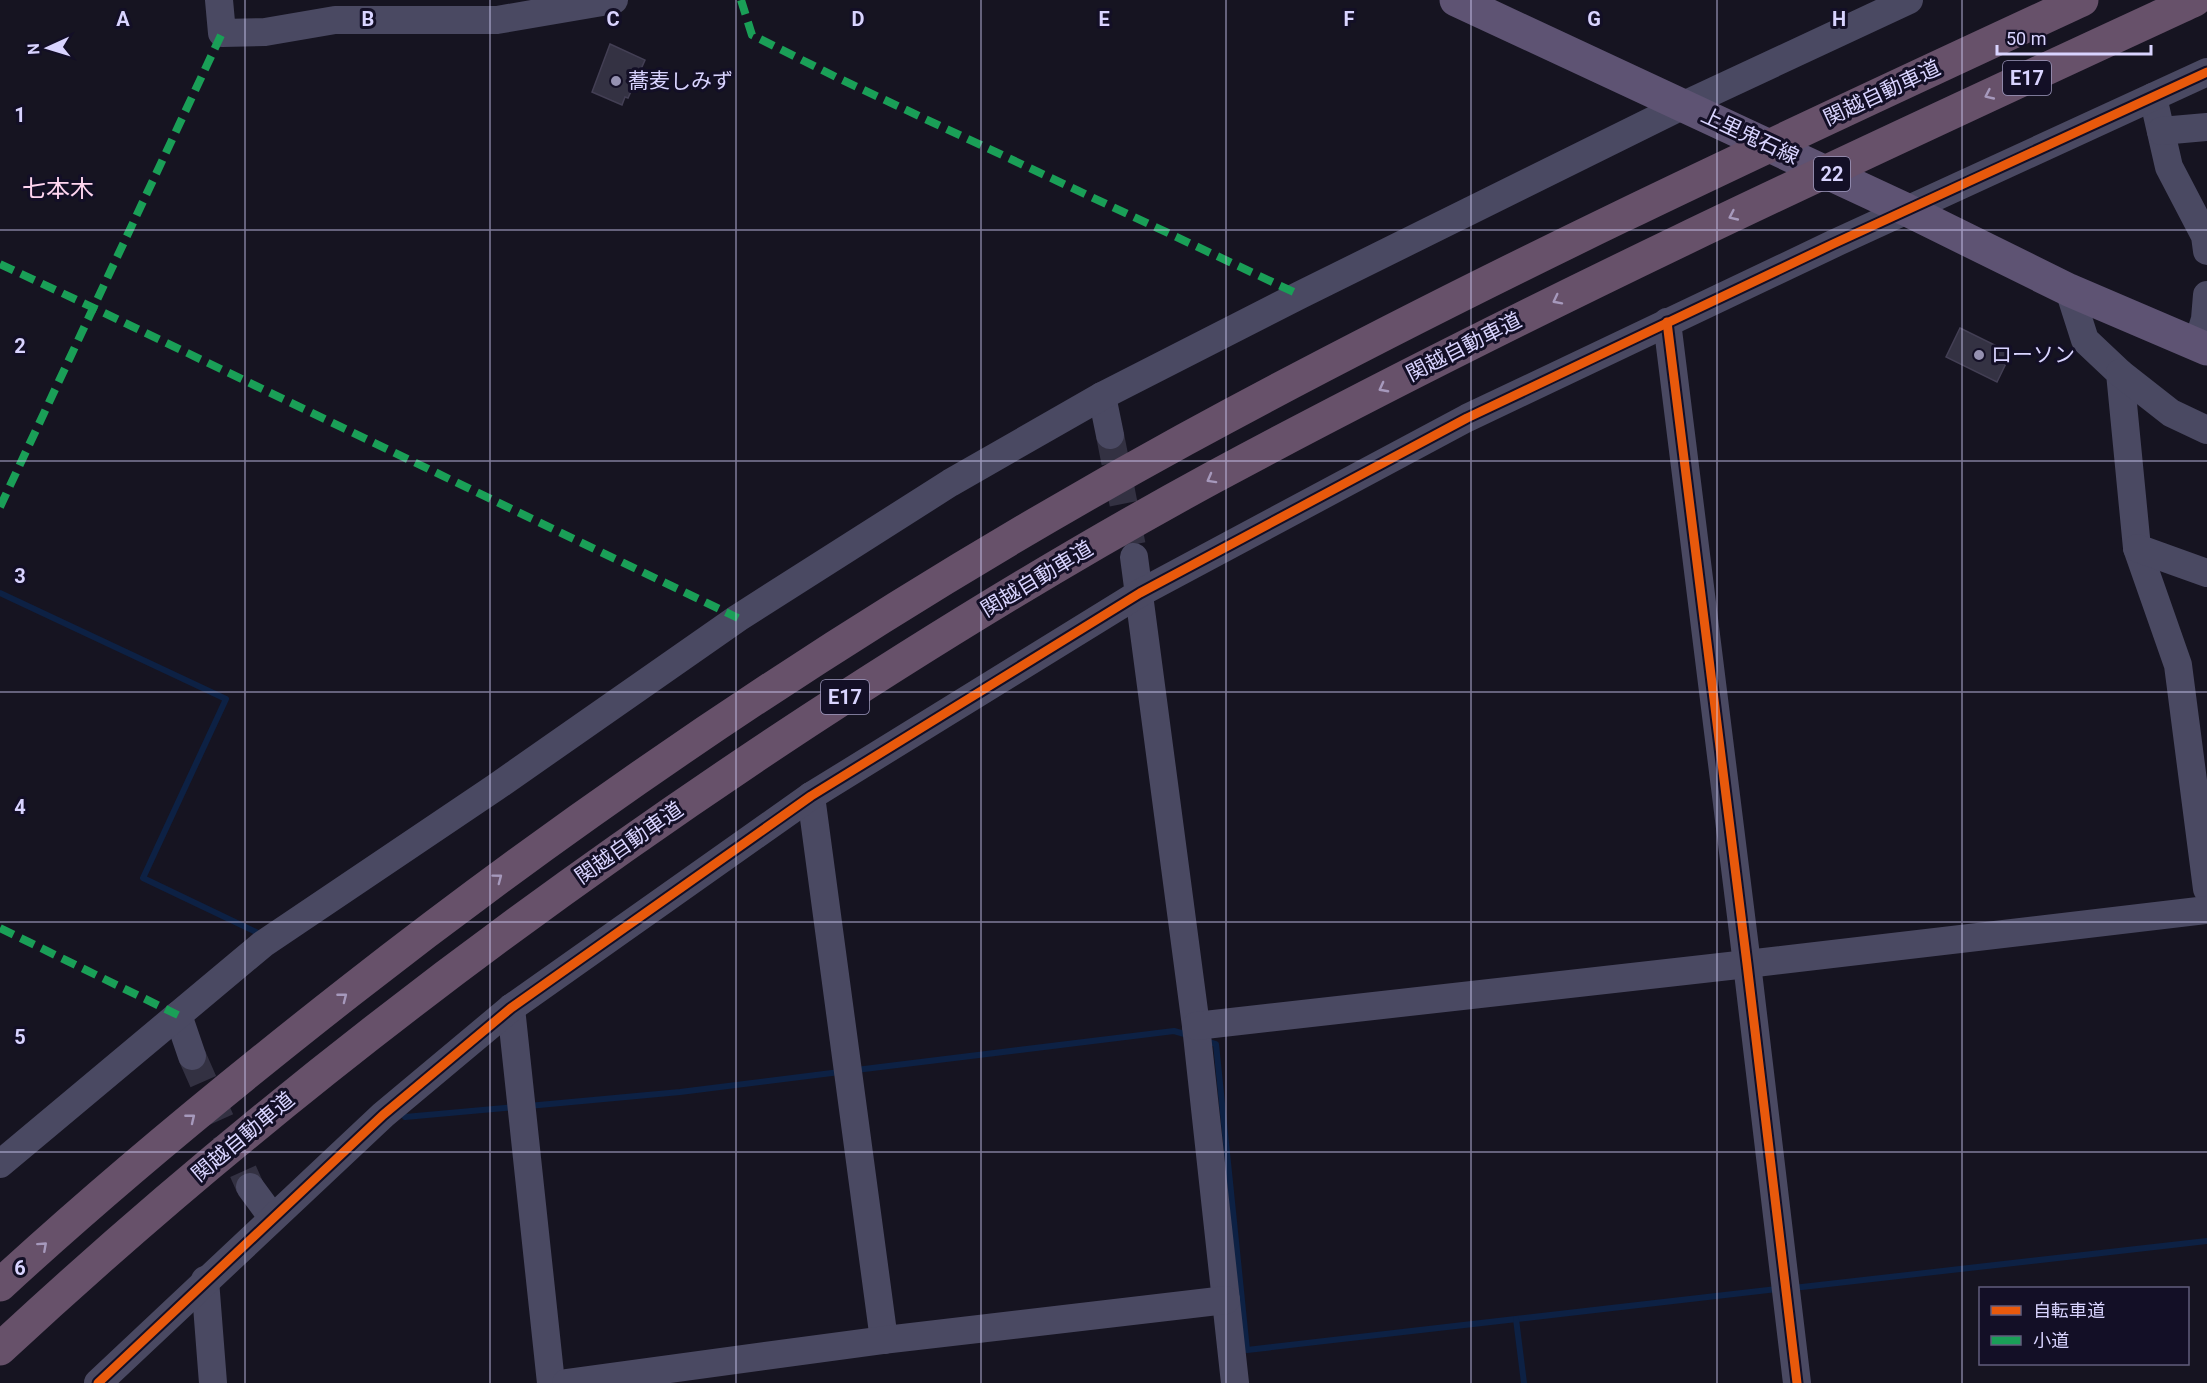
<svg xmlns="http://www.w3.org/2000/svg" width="2207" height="1383" viewBox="0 0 2207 1383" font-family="Roboto,'Noto Sans JP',sans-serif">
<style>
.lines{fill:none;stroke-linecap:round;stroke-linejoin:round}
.stream{stroke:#0d2144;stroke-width:6}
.building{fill:#343243;stroke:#433f54;stroke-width:1.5}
.minor-tunnel{stroke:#333142;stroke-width:28;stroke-dasharray:28 14;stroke-linecap:butt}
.minor{stroke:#4a4962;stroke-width:28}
.major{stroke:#5e5373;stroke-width:33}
.highway{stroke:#67516a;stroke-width:33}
.quiet{stroke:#1a9f57;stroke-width:8;stroke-dasharray:15 8;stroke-linecap:butt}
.cycleway-casing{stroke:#130f26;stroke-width:13}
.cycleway{stroke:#e8590c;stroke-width:9}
.oneway{stroke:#a699bc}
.grid{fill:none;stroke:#d9d4ff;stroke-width:1.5;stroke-opacity:0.55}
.poi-dot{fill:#9591b1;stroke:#130f26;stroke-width:2}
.labels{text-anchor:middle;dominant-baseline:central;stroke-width:6;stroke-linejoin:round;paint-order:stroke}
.shield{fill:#130f26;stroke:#9e99be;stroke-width:1.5}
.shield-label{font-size:20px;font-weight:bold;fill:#d9d4ff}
.poi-label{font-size:21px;fill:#d9d4ff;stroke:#130f26;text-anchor:start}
.street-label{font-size:21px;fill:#d9d4ff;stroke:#130f26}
.quarter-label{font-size:24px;fill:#ffd6f0;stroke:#130f26}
.grid-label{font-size:20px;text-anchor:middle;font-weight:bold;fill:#d9d4ff;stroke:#130f26;stroke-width:6;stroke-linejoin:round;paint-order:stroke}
</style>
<rect width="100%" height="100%" fill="#161421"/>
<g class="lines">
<g class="stream">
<path d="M0,593L226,699L143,878L258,933L260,936"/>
<path d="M1206,1041L1216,1044L1247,1350L1777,1289"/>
<path d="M856,1070L1174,1031L1188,1035"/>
<path d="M528,1106L680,1092L840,1072"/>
<path d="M400,1110L405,1117L515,1107"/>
<path d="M1793,1288L2207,1241"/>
<path d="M1516,1319L1524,1383"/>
</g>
</g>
<g class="building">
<path d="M610,44L645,60L628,98L625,97L622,105L592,92Z"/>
<path d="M1960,328L2011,353L1997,382L1946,357Z"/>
</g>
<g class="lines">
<g class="minor-tunnel">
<path d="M1110,435L1134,557"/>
<path d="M192,1056L250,1187"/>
</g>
<g class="minor">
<path d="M219,0L222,33L265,32L335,20H497L614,0"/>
<path d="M2153,97L2169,167L2205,236L2207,251"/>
<path d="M2161,131L2207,127"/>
<path d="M2069,290L2085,340L2120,373L2137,548L2178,665L2207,889"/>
<path d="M1667,322L1747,964L1797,1383"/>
<path d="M2197,345L2205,319L2207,295"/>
<path d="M2120,373L2171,413L2207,430"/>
<path d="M1102,396L1110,435"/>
<path d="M2137,548L2207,573"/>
<path d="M1134,557L1196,1026L1235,1383"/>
<path d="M811,796L884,1340"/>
<path d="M511,1008L551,1383"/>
<path d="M178,1015L192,1056"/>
<path d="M1196,1026L1747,964L2207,910"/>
<path d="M0,1164L263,944L496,787L738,618L950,483L1102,396L1300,295L1684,105L1909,0"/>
<path d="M250,1187L272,1217"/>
<path d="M205,1280L213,1383"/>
<path d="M98,1383L383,1115L511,1008L811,796L1140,593L1467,418L1833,244L2207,72"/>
<path d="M566,1383L884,1340L1226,1300"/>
</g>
<path class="major" d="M1456,0L1907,210L2069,290L2207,349"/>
<g class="highway">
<path d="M0,1285C112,1182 230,1085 350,991C612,786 892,600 1184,440C1477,280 1780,140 2082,0"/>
<path d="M0,1349C241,1125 504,923 778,741C919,648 1063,559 1212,478C1533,305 1864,153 2195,0"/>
</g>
<g class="quiet">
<path d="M741,0L752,35L836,77L1300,295"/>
<path d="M0,264L94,308L738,618"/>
<path d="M0,507L222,33"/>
<path d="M0,928L178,1015"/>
</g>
<g class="cycleway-casing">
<g id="cycleway">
<path d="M1667,322L1747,964L1797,1383"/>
<path d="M98,1383L383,1115L511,1008L811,796L1140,593L1467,418L1833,244L2207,72"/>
</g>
</g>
<use href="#cycleway" class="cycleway"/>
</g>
<defs><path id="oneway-chevron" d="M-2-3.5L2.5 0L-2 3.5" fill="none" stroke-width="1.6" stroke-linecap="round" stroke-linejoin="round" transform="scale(1.5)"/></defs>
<g class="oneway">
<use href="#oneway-chevron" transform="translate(1989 95) rotate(155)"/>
<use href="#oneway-chevron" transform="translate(1733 216) rotate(155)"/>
<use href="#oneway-chevron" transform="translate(1557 300) rotate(153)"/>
<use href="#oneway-chevron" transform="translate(1383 388) rotate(152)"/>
<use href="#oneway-chevron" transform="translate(1211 479) rotate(151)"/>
<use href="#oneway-chevron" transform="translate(498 878) rotate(-37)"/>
<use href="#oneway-chevron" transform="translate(343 997) rotate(-38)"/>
<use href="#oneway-chevron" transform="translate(191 1118) rotate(-39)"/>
<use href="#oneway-chevron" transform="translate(43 1246) rotate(-42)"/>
</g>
<path class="grid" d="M245,0V1383M490,0V1383M736,0V1383M981,0V1383M1226,0V1383M1471,0V1383M1717,0V1383M1962,0V1383M0,230H2207M0,461H2207M0,692H2207M0,922H2207M0,1152H2207"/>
<g class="poi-dot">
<circle cx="616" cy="81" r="6"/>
<circle cx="1979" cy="355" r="6"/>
</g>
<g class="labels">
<g class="shield">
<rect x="2003" y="61" width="48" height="34" rx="4.5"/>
<rect x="1814" y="157" width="36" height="34" rx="4.5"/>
<rect x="821" y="680" width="48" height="34" rx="4.5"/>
</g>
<g class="shield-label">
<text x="2027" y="78">E17</text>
<text x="1832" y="174">22</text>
<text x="845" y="697">E17</text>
</g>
<g class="poi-label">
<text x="628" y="81">蕎麦しみず</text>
<text x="1991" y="355">ローソン</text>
</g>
<g class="street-label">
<text transform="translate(1882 93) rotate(-25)">関越自動車道</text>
<text transform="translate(1750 136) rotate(25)">上里鬼石線</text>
<text transform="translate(1464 347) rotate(-27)">関越自動車道</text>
<text transform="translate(1037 579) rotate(-31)">関越自動車道</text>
<text transform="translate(629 843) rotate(-35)">関越自動車道</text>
<text transform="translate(243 1137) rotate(-40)">関越自動車道</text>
</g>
<g class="quarter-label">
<text x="58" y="189">七本木</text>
</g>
</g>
<g class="grid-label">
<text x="123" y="26">A</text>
<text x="368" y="26">B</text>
<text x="613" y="26">C</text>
<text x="858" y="26">D</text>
<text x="1104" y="26">E</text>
<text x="1349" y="26">F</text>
<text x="1594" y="26">G</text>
<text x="1839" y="26">H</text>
<text x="20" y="122">1</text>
<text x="20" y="353">2</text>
<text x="20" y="583">3</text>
<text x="20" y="814">4</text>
<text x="20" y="1044">5</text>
<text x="20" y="1275">6</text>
</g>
<rect x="1979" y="1287" width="210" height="78" fill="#130f26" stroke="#625e7d" stroke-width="1.5"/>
<rect x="1991" y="1306" width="30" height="9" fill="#e8590c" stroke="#625e7d" stroke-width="1.5"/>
<text x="2033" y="1317" font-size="18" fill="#d9d4ff">自転車道</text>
<rect x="1991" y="1336" width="30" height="9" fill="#1a9f57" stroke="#625e7d" stroke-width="1.5"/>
<text x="2033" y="1347" font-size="18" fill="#d9d4ff">小道</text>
<g transform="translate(48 48) rotate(266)" stroke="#130f26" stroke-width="4.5" paint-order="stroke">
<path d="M0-4.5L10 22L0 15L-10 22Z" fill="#d9d4ff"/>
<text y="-9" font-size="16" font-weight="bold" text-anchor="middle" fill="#d9d4ff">N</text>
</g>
<path d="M1997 45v9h154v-9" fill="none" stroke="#d9d4ff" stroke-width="3"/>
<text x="2006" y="45" font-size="18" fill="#d9d4ff" stroke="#130f26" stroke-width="4.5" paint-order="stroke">50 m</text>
</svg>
